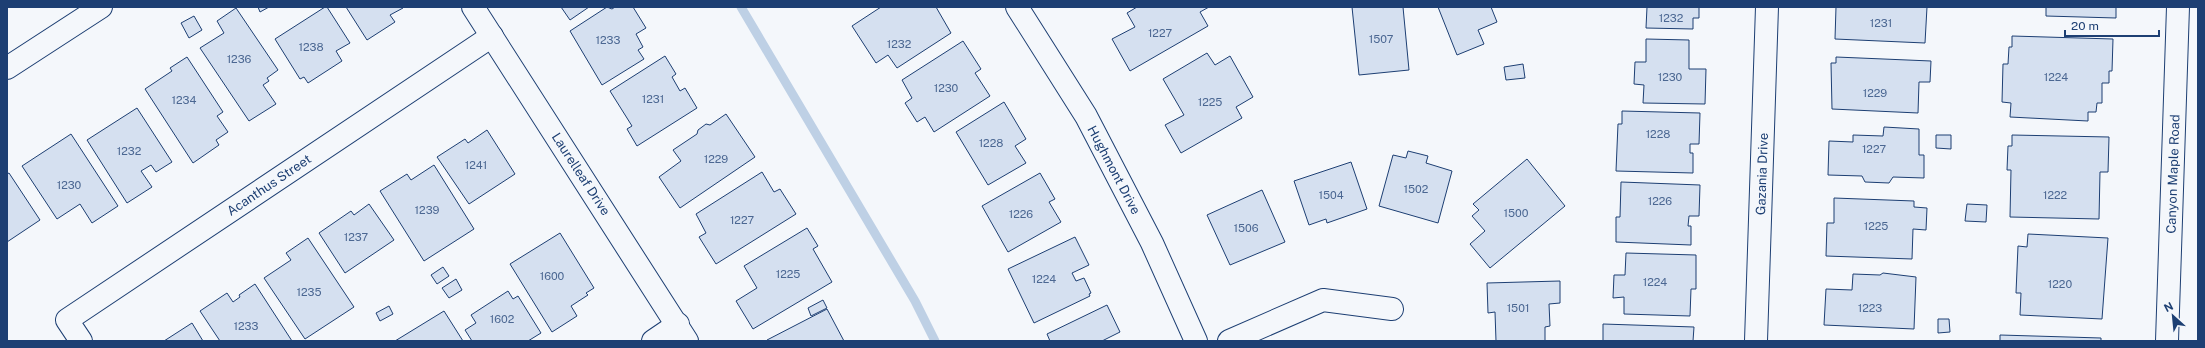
<svg xmlns="http://www.w3.org/2000/svg" width="2205" height="348" viewBox="0 0 2205 348" font-family="'Public Sans',sans-serif">
<style>
.lines{fill:none;stroke-linecap:round;stroke-linejoin:round}
.stream{stroke:#bed0e5;stroke-width:9}
.building{fill:#d5e0f0;stroke:#1d3f73}
.street-casing{stroke:#1d3f73;stroke-width:24}
.secondary-casing{stroke:#1d3f73;stroke-width:24}
.street{stroke:#f4f7fb;stroke-width:22}
.secondary{stroke:#f4f7fb;stroke-width:22}
.labels{text-anchor:middle;dominant-baseline:central;stroke-width:3;stroke-linejoin:round;paint-order:stroke}
.number-label{font-size:11px;fill:#4b6792}
.street-label{font-size:13px;fill:#1d3f73;stroke:#f4f7fb}
</style>
<rect width="100%" height="100%" fill="#f4f7fb"/>
<g class="lines">
<path class="stream" d="M741,7L915,301L935,341"/>
</g>
<g class="building">
<path d="M258,7H269L260,12Z"/>
<path d="M325,7H327L350,43L336,51L342,61L308,83L304,77L300,79L275,39Z"/>
<path d="M346,7H402L403,8L390,15L395,22L367,40Z"/>
<path d="M561,7H589L570,20Z"/>
<path d="M607,7L612,9L615,7H633L646,28L636,34L643,47L638,50L644,59L602,85L570,31Z"/>
<path d="M881,7H936L951,33L897,68L888,55L876,63L852,26Z"/>
<path d="M1137,7H1209L1200,12L1208,26L1130,71L1112,39L1135,27L1127,13Z"/>
<path d="M1352,7H1403L1409,70L1359,75Z"/>
<path d="M1438,7H1491L1497,22L1478,30L1484,44L1457,55Z"/>
<path d="M1647,7H1699V18H1693V29L1646,28Z"/>
<path d="M1836,7H1927L1925,43L1835,39Z"/>
<path d="M2046,7H2116V18L2046,16Z"/>
<path d="M236,8L278,70L267,78L269,81L263,85L276,104L249,121L200,48L224,33L217,21Z"/>
<path d="M194,16L202,30L189,38L181,23Z"/>
<path d="M2012,36L2113,39L2112,71H2109V83H2102V103H2097L2096,112H2088V121L2010,117L2011,103L2002,102L2003,64H2008L2009,47H2012Z"/>
<path d="M1646,39L1689,40V69H1706L1705,104L1643,103L1644,85L1634,84L1635,62H1646Z"/>
<path d="M963,41L981,69L975,73L990,96L934,132L925,117L917,122L905,103L912,98L902,80Z"/>
<path d="M1207,53L1215,65L1230,56L1253,97L1236,107L1242,118L1181,153L1165,125L1184,115L1163,79Z"/>
<path d="M665,56L676,74L672,77L680,91L685,88L697,108L637,146L627,129L632,126L610,91Z"/>
<path d="M187,57L223,112L217,116L228,132L216,140L219,145L193,163L145,89L172,71L170,68Z"/>
<path d="M1836,57L1931,61L1930,82H1919L1918,113L1832,109L1831,63H1836Z"/>
<path d="M1523,64L1525,78L1506,80L1504,67Z"/>
<path d="M1004,102L1026,139L1015,146L1026,163L988,185L956,132Z"/>
<path d="M137,108L172,162L156,172L151,165L141,171L152,187L127,203L87,140Z"/>
<path d="M1622,111L1700,113L1699,144H1690V153H1693V173L1616,171L1618,124H1622Z"/>
<path d="M726,114L755,157L680,208L659,177L681,161L673,150L697,134L698,130L706,124L710,125Z"/>
<path d="M1884,127L1919,129V155H1924V178L1893,177L1889,183L1865,182L1862,176L1828,175L1829,141L1853,142V135L1883,136Z"/>
<path d="M487,130L515,174L469,204L437,157L465,139L468,143Z"/>
<path d="M71,134L118,206L92,223L80,204L57,219L22,166Z"/>
<path d="M1936,135H1951V149L1936,148Z"/>
<path d="M2012,135L2109,137L2108,172H2100L2099,219L2010,217L2011,170H2007L2008,146H2012Z"/>
<path d="M1408,151L1428,156L1426,163L1452,171L1438,223L1379,206L1393,155L1406,158Z"/>
<path d="M1527,159L1565,206L1490,268L1470,244L1485,231L1472,216L1479,210L1473,204Z"/>
<path d="M1351,162L1367,209L1327,223L1326,219L1309,225L1294,181Z"/>
<path d="M434,165L474,229L424,261L380,191L407,174L411,180Z"/>
<path d="M762,172L774,192L780,189L796,214L716,264L699,237L706,233L696,214Z"/>
<path d="M9,173L40,220L7,242V174Z"/>
<path d="M1040,173L1055,199L1049,202L1061,222L1008,252L982,206Z"/>
<path d="M1621,182L1700,185L1699,216H1689L1688,226H1691V245L1616,242V217H1620Z"/>
<path d="M1262,190L1285,242L1230,265L1207,215Z"/>
<path d="M1834,198L1914,201V207L1927,208L1926,230L1913,229L1912,259L1826,256L1827,223H1834Z"/>
<path d="M369,204L394,240L345,273L319,233L351,211L354,215Z"/>
<path d="M1967,204L1987,205L1986,222L1965,221Z"/>
<path d="M807,228L818,246L813,249L832,282L753,329L736,301L757,288L744,266Z"/>
<path d="M560,233L594,288L586,293L588,295L571,306L577,316L552,332L510,264Z"/>
<path d="M2028,234L2108,238L2102,319L2020,315L2021,293H2016L2018,246L2027,247Z"/>
<path d="M1075,237L1089,265L1072,273L1076,281L1084,278L1091,293L1089,294L1090,296L1034,323L1008,269Z"/>
<path d="M308,238L354,307L305,339L264,278L291,260L286,253Z"/>
<path d="M1626,253L1696,255V289H1691L1690,316L1624,314V297L1613,298L1614,275H1625Z"/>
<path d="M443,267L449,276L437,284L431,275Z"/>
<path d="M1883,273L1916,277L1914,329L1824,325L1826,289L1852,290L1853,274L1880,275Z"/>
<path d="M456,279L462,290L449,298L442,288Z"/>
<path d="M1560,281V303L1549,304L1550,326L1545,327V341H1496L1495,312L1488,313L1487,283Z"/>
<path d="M255,284L292,341H220L200,311L227,293L233,302L240,297L239,295Z"/>
<path d="M508,291L513,299L518,296L541,333L528,341H472L465,330L476,323L471,315Z"/>
<path d="M823,300L827,308L811,316L808,308Z"/>
<path d="M1107,305L1120,332L1102,341H1050L1047,334Z"/>
<path d="M389,306L393,314L380,321L376,313Z"/>
<path d="M827,309L844,341H768L767,340Z"/>
<path d="M444,311L463,341H395Z"/>
<path d="M1938,319H1949L1950,332L1938,333Z"/>
<path d="M192,323L203,341H164Z"/>
<path d="M1603,324L1694,327L1693,341H1603Z"/>
<path d="M2000,335L2101,338V341H2000Z"/>
</g>
<g class="lines">
<g class="street-casing">
<g id="street">
<path d="M473,7L687,341"/>
<path d="M1017,7L1086,116L1152,243L1196,341"/>
<path d="M81,341L67,320L492,36"/>
<path d="M653,341L678,324"/>
<path d="M1229,341L1323,300L1392,309"/>
<path d="M1756,341L1767,7"/>
<path d="M2167,341L2178,7"/>
</g>
</g>
<g class="secondary-casing">
<path id="secondary" d="M7,68L101,7"/>
</g>
<use href="#street" class="street"/>
<use href="#secondary" class="secondary"/>
</g>
<g class="labels">
<g class="number-label">
<text x="1671" y="18">1232</text>
<text x="1881" y="23">1231</text>
<text x="1160" y="33">1227</text>
<text x="1381" y="39">1507</text>
<text x="608" y="40">1233</text>
<text x="899" y="44">1232</text>
<text x="311" y="47">1238</text>
<text x="239" y="59">1236</text>
<text x="1670" y="77">1230</text>
<text x="2056" y="77">1224</text>
<text x="946" y="88">1230</text>
<text x="1875" y="93">1229</text>
<text x="653" y="99">1231</text>
<text x="184" y="100">1234</text>
<text x="1210" y="102">1225</text>
<text x="1658" y="134">1228</text>
<text x="991" y="143">1228</text>
<text x="1874" y="149">1227</text>
<text x="129" y="151">1232</text>
<text x="716" y="159">1229</text>
<text x="476" y="165">1241</text>
<text x="69" y="185">1230</text>
<text x="1416" y="189">1502</text>
<text x="1331" y="195">1504</text>
<text x="2055" y="195">1222</text>
<text x="1660" y="201">1226</text>
<text x="427" y="210">1239</text>
<text x="1516" y="213">1500</text>
<text x="1021" y="214">1226</text>
<text x="742" y="220">1227</text>
<text x="1876" y="226">1225</text>
<text x="1246" y="228">1506</text>
<text x="356" y="237">1237</text>
<text x="788" y="274">1225</text>
<text x="552" y="276">1600</text>
<text x="1044" y="279">1224</text>
<text x="1655" y="282">1224</text>
<text x="2060" y="284">1220</text>
<text x="309" y="292">1235</text>
<text x="1518" y="308">1501</text>
<text x="1870" y="308">1223</text>
<text x="502" y="319">1602</text>
<text x="246" y="326">1233</text>
</g>
<g class="street-label">
<text transform="translate(1114 170) rotate(62)">Hughmont Drive</text>
<text transform="translate(581 174) rotate(57)">Laurelleaf Drive</text>
<text transform="translate(1762 174) rotate(-88)">Gazania Drive</text>
<text transform="translate(2173 174) rotate(-88)">Canyon Maple Road</text>
<text transform="translate(269 185) rotate(-34)">Acanthus Street</text>
</g>
</g>
<rect width="2205" height="348" fill="none" stroke="#1d3f73" stroke-width="16"/>
<g transform="translate(2173 316) rotate(333)" stroke="#f4f7fb" stroke-width="3" paint-order="stroke">
<path d="M0-3L7 15L0 10L-7 15Z" fill="#1d3f73"/>
<text y="-6" font-size="11" font-weight="bold" text-anchor="middle" fill="#1d3f73">N</text>
</g>
<path d="M2065 30v6h94v-6" fill="none" stroke="#1d3f73" stroke-width="2"/>
<text x="2071" y="30" font-size="12" fill="#1d3f73" stroke="#f4f7fb" stroke-width="3" paint-order="stroke">20 m</text>
</svg>
